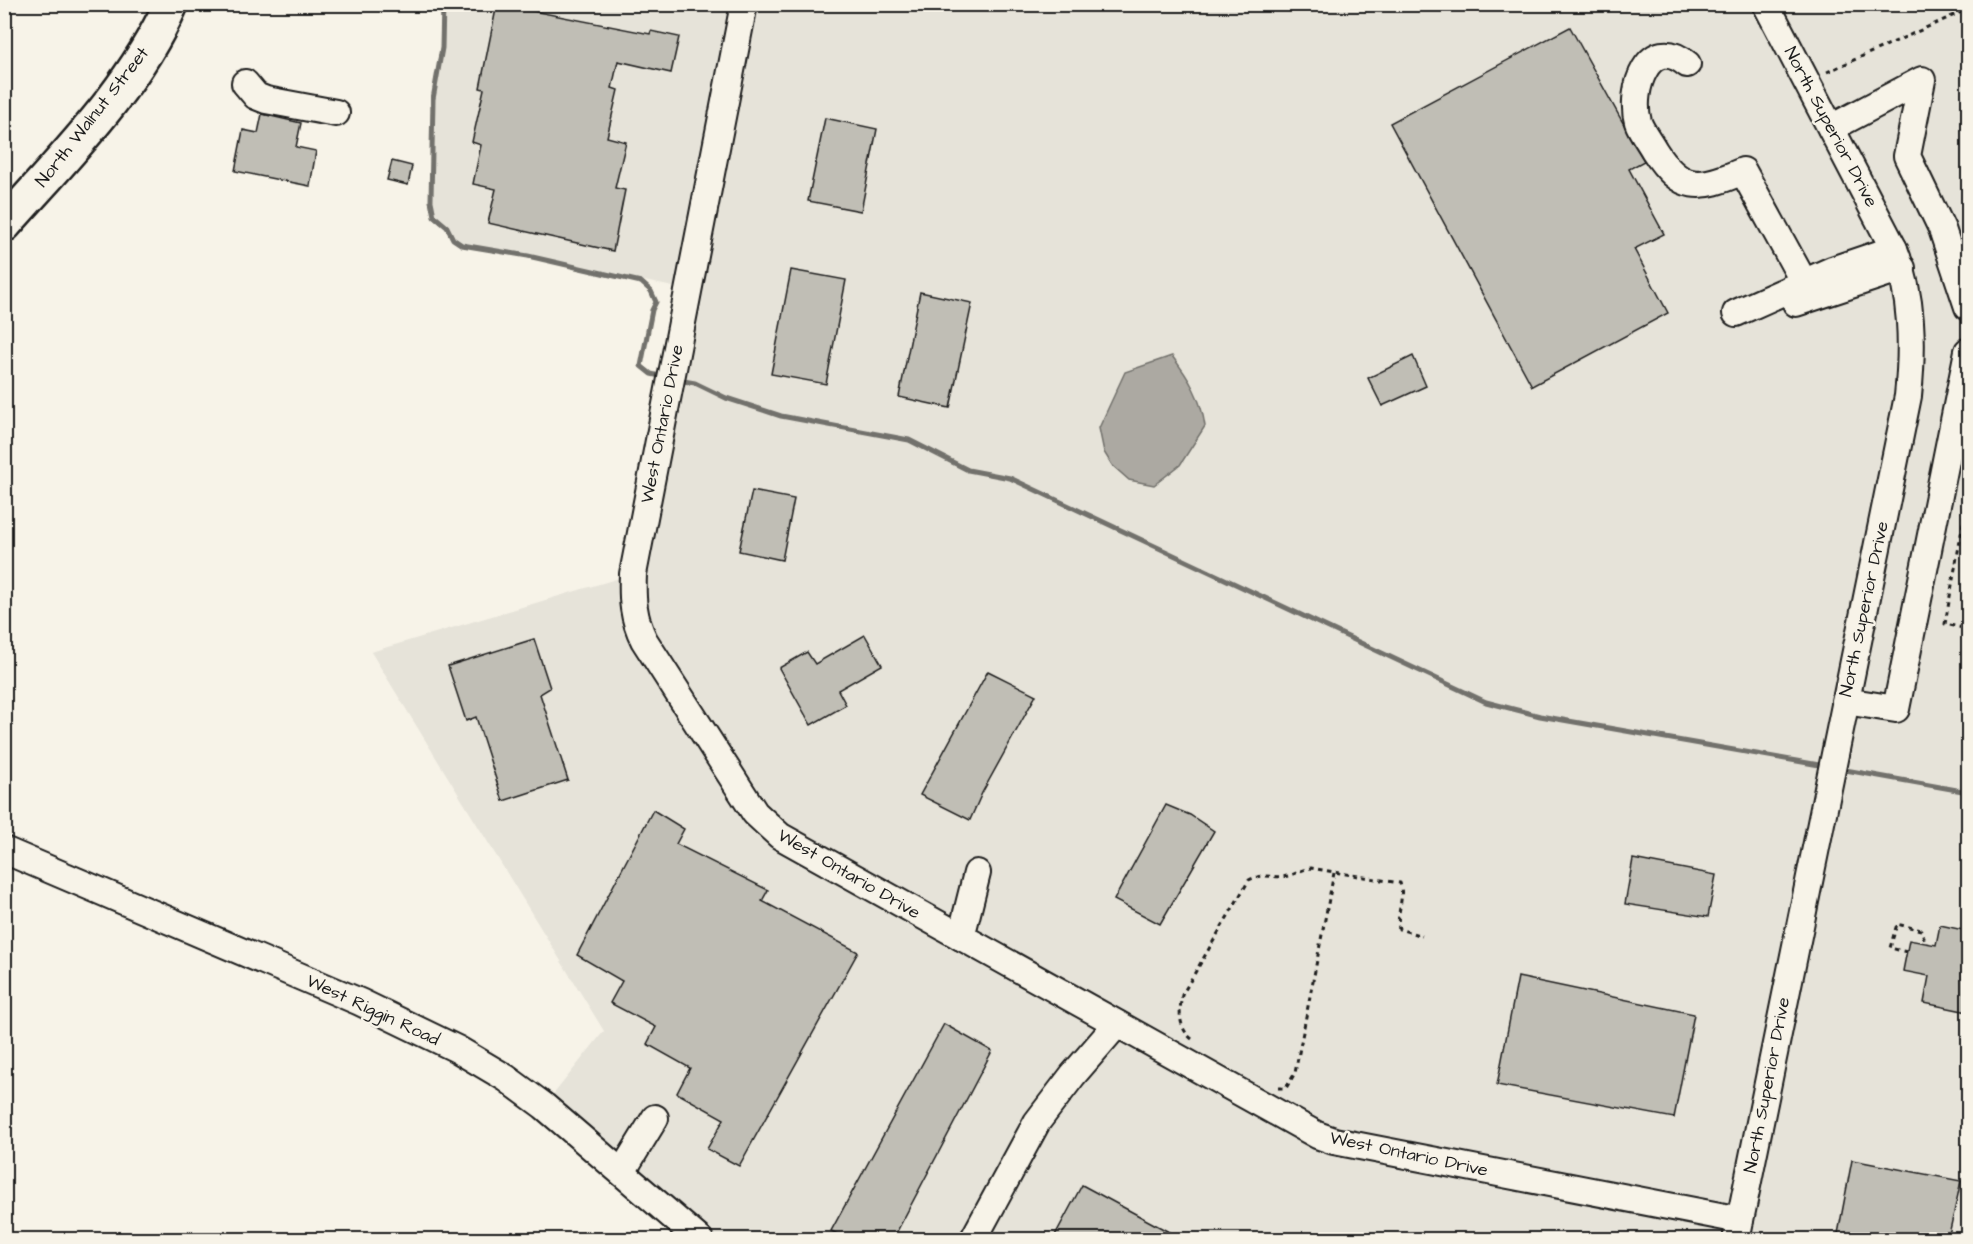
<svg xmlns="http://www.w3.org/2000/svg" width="1973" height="1244" viewBox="0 0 1973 1244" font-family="'Architects Daughter',sans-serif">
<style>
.built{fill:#e6e3d9}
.water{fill:#aca9a2;stroke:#72716c;stroke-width:1.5}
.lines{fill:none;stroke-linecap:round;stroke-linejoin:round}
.stream{stroke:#72716c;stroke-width:5}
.building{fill:#c0beb5;stroke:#1c1c1c;stroke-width:1.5}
.minor-casing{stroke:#1c1c1c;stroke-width:30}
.major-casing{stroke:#1c1c1c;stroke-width:38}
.path{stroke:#1c1c1c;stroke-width:3;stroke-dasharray:4.5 4.5;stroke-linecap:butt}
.minor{stroke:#f7f3e8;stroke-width:26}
.major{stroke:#f7f3e8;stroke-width:33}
.labels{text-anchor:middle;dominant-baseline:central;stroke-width:5;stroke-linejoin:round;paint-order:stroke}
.street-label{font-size:18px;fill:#1c1c1c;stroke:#f7f3e8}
</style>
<rect width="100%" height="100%" fill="#f7f3e8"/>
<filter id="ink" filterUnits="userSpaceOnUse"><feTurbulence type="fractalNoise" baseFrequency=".0167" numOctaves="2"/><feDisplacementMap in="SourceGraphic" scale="12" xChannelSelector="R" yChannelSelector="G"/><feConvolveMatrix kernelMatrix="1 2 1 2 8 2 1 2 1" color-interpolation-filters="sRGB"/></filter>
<g filter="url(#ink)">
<path class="built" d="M442,5H1968V1239H700L544,1106L604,1031L371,652L633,574L687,290L528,256L462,245L434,216L433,99L442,48L445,8Z"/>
<path class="water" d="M1172,356C1189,378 1201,398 1205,426L1180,465L1154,485L1129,480L1112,465L1104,452L1099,428L1125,372Z"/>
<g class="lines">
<g class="stream">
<path d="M443,4L442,48L433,99L431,201L434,216L447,227L453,239L462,245L528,256L641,282L651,291L656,302L652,310L641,366L651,374L665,377"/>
<path d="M678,380L695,383L726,398L781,416L909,440L968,470L1010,478L1486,702L1540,716L1825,766"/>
<path d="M1840,769L1968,792"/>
</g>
</g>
<g class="building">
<path d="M497,4L650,34L651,31L679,37L671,73L618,61L612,88L618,90L607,137L626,142L615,188L625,190L613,251L488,223L496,189L473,184L481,145L472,142L484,89L480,88Z"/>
<path d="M1570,27L1644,161L1629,169L1664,234L1634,249L1668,313L1532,386L1390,123Z"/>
<path d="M262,114L301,123L296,147L316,151L310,186L235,171L243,130L258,133Z"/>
<path d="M825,118L877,129L861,211L808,201Z"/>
<path d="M392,161L412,166L408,185L387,180Z"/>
<path d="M791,270L846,280L826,384L771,374Z"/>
<path d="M920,292L972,303L950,408L899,397Z"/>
<path d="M1413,356L1426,386L1382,406L1368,378Z"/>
<path d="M752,491L794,499L782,560L739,551Z"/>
<path d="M865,635L882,665L838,690L846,705L811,725L779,668L807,652L815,664Z"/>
<path d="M534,639L550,688L540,694L568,780L503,801L476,717L466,721L448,666Z"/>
<path d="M988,671L1036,695L982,793L970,820L920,795Z"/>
<path d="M1166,805L1190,815L1214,831L1160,924L1114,900Z"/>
<path d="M653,810L684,829L676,844L768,890L762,901L858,952L739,1166L707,1149L724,1119L677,1093L690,1068L647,1044L656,1027L610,1003L622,981L577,955Z"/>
<path d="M1633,859L1716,875L1708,917L1625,904Z"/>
<path d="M1940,925L1968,931V1012L1924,1003L1929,976L1903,971L1909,940L1936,945Z"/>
<path d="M1518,977L1694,1014L1674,1118L1497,1085Z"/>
<path d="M944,1024L992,1051L893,1239H848L831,1231Z"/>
<path d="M1852,1160L1961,1181L1948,1239H1837Z"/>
<path d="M1082,1185L1182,1239H1053Z"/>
</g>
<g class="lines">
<g class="minor-casing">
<g id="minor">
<path d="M744,4L633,574C632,599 633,618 644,640L755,813L780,836L1317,1135L1334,1141L1740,1220"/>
<path d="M1687,64C1649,32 1629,90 1638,122C1641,131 1649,141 1654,150C1681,192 1699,190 1743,171L1812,297"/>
<path d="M245,83L256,96L266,100L336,113"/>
<path d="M1831,128L1922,80L1907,156L1942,229L1968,307"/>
<path d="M1796,303L1902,268"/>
<path d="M1736,313L1832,270L1894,249"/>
<path d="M1845,701L1896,709L1968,351"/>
<path d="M4,850L360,1002L457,1049L506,1078L544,1106L700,1240"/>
<path d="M961,937L977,873"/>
<path d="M622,1172L655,1118"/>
<path d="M973,1240L1037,1122L1073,1075L1117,1024"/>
<path d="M1736,1240L1908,396C1913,347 1913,296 1894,249L1766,4"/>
</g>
</g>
<g class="major-casing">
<path id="major" d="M4,225C64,157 134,88 171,4"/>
</g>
<g class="path">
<path d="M1827,72L1968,9"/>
<path d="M1968,496L1945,624L1968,629"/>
<path d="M1907,952L1890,948L1897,924L1921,930L1926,943"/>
<path d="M1192,1039C1178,1028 1179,1011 1182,995L1249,880C1266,872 1272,879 1288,876C1296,874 1302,869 1311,868L1400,883C1405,898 1396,913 1399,929L1422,936"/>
<path d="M1278,1088H1286L1295,1073L1334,873"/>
</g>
<use href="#minor" class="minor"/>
<use href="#major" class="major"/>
</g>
</g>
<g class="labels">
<g class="street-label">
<text transform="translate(92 117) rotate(-52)">North Walnut Street</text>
<text transform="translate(1831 127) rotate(62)">North Superior Drive</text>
<text transform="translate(662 424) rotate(-79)">West Ontario Drive</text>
<text transform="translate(1864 609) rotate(-78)">North Superior Drive</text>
<text transform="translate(849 874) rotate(30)">West Ontario Drive</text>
<text transform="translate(373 1010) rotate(25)">West Riggin Road</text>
<text transform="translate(1767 1085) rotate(-79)">North Superior Drive</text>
<text transform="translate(1409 1154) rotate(12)">West Ontario Drive</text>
</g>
</g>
<rect width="1973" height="1244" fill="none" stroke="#f7f3e8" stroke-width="24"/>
<rect x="12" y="12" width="1949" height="1220" fill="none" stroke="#1c1c1c" stroke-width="2" filter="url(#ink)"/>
</svg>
